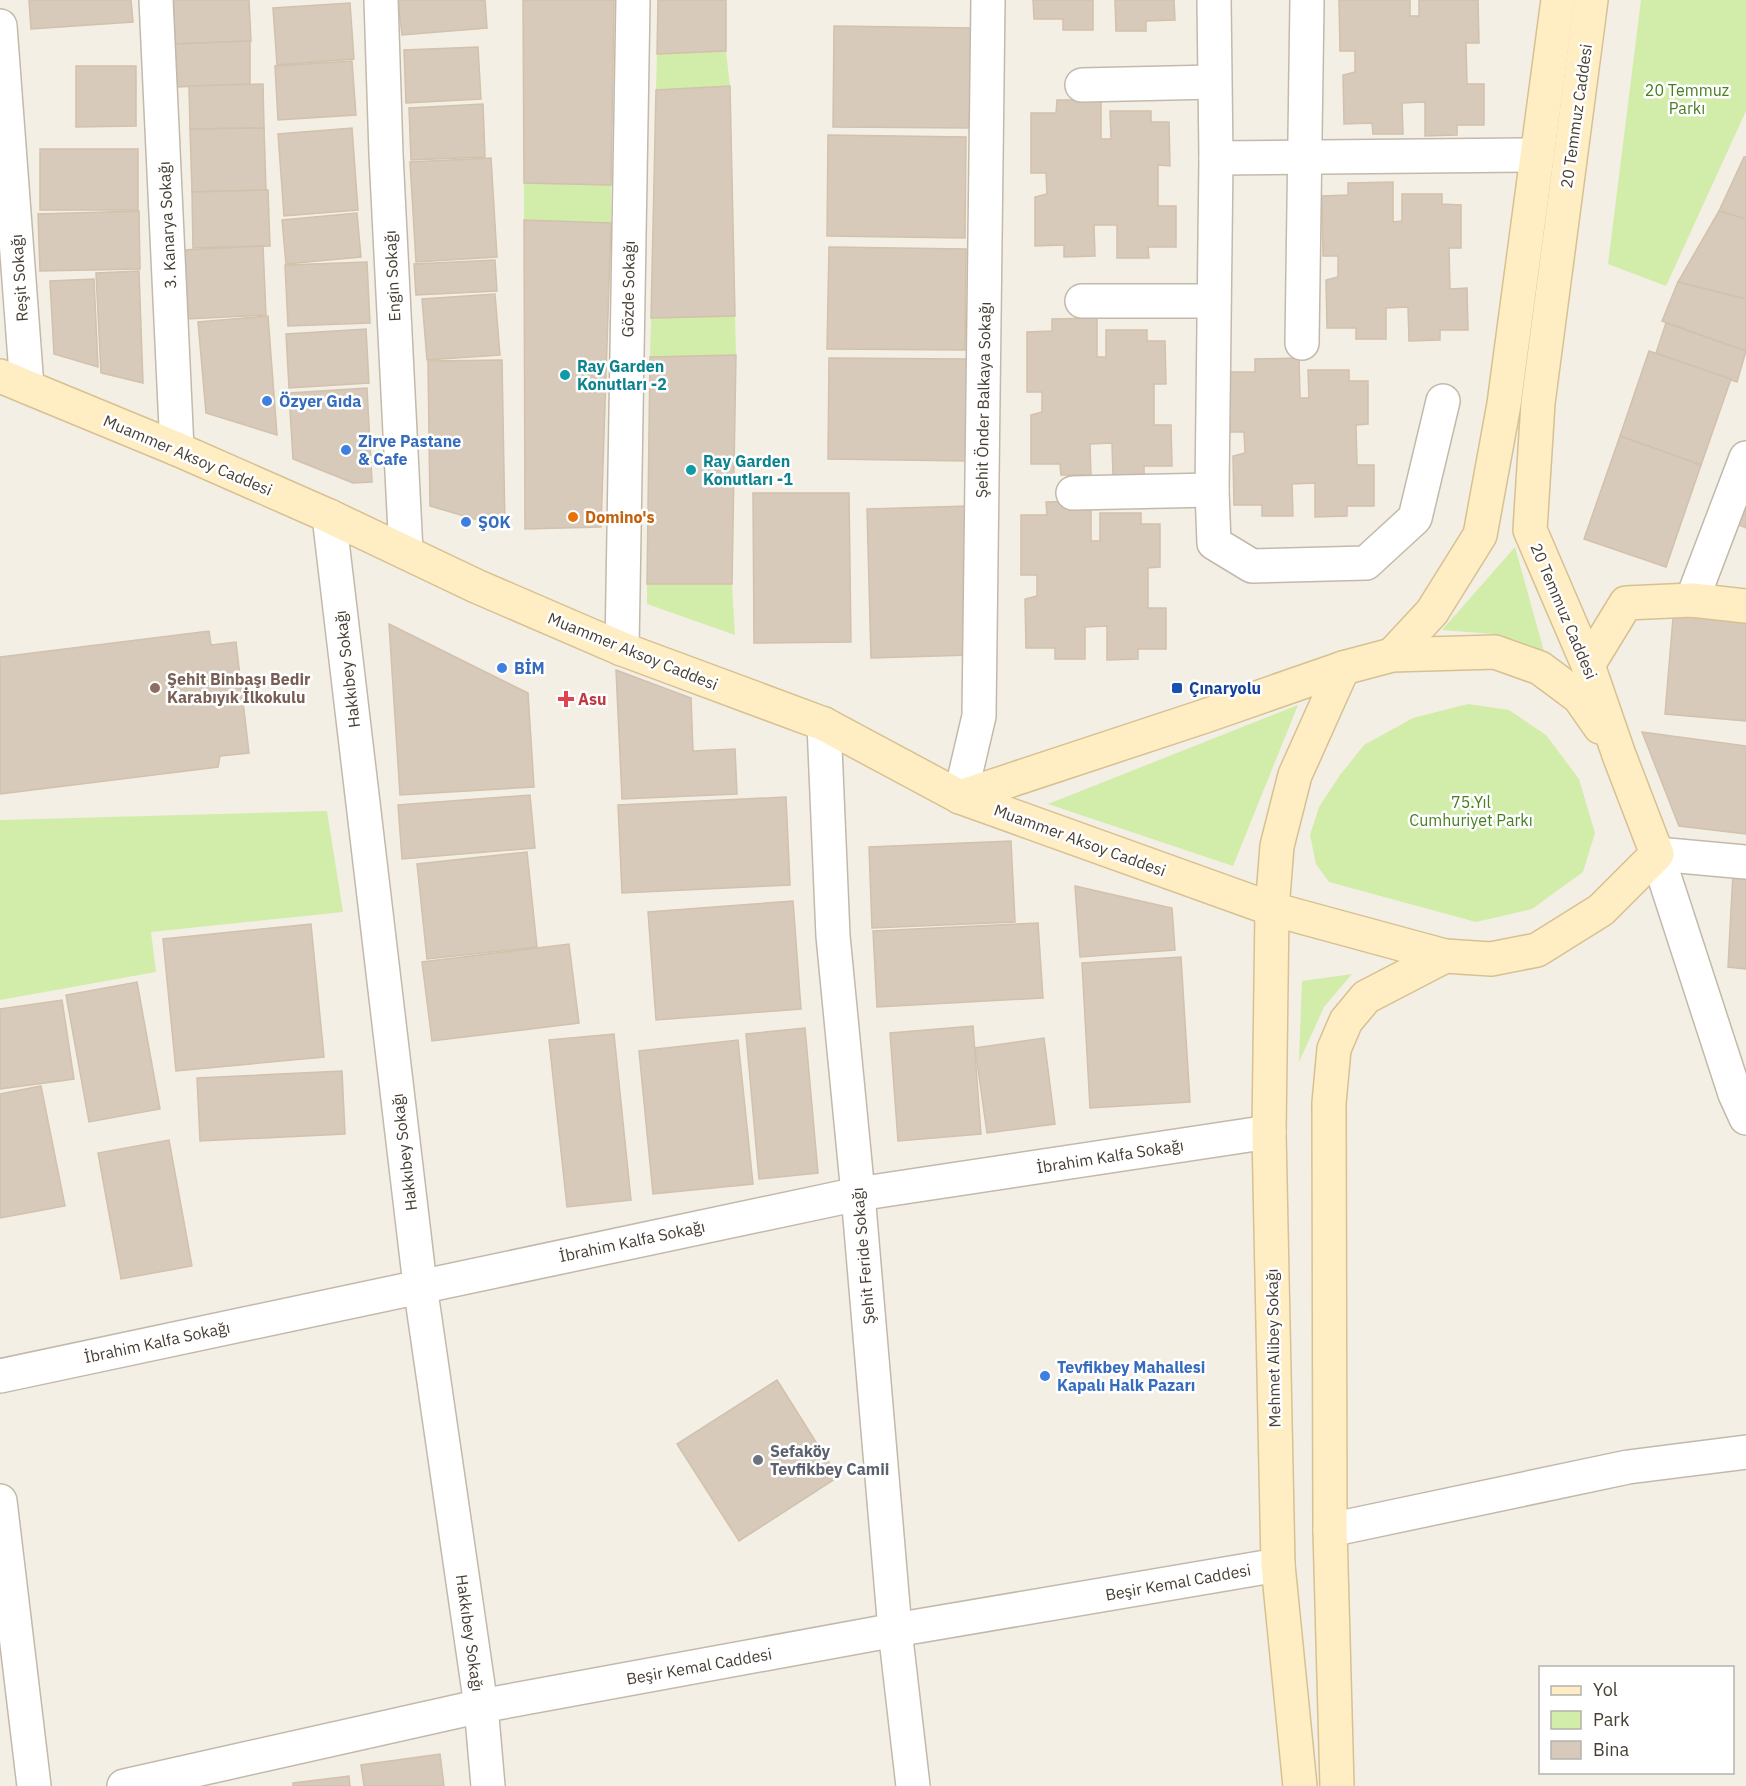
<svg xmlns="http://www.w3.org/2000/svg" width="1746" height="1786" viewBox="0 0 1746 1786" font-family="'IBM Plex Sans',sans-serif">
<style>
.green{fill:#d2ecaa}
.building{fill:#d7caba;stroke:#d2c1ac;stroke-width:1.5}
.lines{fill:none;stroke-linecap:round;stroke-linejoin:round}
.minor-casing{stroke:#c3b9aa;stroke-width:36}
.tertiary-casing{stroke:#c3b9aa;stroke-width:36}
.secondary-casing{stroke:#d7c191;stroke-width:36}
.minor{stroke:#fff;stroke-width:33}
.tertiary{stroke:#fff;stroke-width:33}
.secondary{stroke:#ffedc4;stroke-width:33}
.culture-dot{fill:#0f9aa8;stroke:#fff;stroke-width:2}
.shop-dot{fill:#3f7fe0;stroke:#fff;stroke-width:2}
.food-dot{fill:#e8710a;stroke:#fff;stroke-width:2}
.education-dot{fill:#8d6e63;stroke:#fff;stroke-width:2}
.transit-dot{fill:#1a4fb4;stroke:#fff;stroke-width:2}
.health-dot{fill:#e0444e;stroke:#fff;stroke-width:2}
.worship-dot{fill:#6b7280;stroke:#fff;stroke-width:2}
.labels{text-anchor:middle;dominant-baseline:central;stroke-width:5;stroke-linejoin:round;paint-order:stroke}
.park-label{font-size:16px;fill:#4a7e22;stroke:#fff}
.street-label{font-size:16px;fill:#473f34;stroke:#fff}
.culture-label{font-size:16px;font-weight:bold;fill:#0d838f;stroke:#fff;text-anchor:start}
.shop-label{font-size:16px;font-weight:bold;fill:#366cbe;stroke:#fff;text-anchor:start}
.food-label{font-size:16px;font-weight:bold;fill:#c56008;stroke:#fff;text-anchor:start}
.education-label{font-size:16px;font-weight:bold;fill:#785e54;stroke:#fff;text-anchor:start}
.transit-label{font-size:16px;font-weight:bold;fill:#164399;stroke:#fff;text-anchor:start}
.health-label{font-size:16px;font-weight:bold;fill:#be3a42;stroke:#fff;text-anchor:start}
.worship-label{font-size:16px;font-weight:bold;fill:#5b616d;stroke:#fff;text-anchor:start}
</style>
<rect width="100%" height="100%" fill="#f4efe5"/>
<g class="green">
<path d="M1641,0H1746V111L1666,286L1608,264Z"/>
<path d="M726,51L730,86L656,90L657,54Z"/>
<path d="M524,183L611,185V223L524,220Z"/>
<path d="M735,316L736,355L650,357L651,318Z"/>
<path d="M1515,547L1545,655L1494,634L1442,630Z"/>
<path d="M647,584H732L735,635L647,604Z"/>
<path d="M1468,704L1509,710L1546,735L1579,779L1595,833L1583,872L1532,909L1476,922L1329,882L1316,864L1310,835L1319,807L1340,775L1364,745L1413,718Z"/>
<path d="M1298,705L1233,866L1048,804Z"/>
<path d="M327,811L343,912L151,932L156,972L0,1000V820Z"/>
<path d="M1352,974L1324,1007L1299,1062L1302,981Z"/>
</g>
<g class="building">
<path d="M29,0H131L133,22L31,29Z"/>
<path d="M173,0H249L251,41L175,44Z"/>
<path d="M398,0H485L487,28L402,35Z"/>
<path d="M523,0H614L611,185L524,183Z"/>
<path d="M658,0H726V51L657,54Z"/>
<path d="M1033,0H1093V30H1063V19H1034Z"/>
<path d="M1115,0H1174L1175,20L1146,21V31H1116Z"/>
<path d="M1339,0H1410V16H1419V0H1478L1479,43H1466L1467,84H1484V125H1457V135L1425,136V102L1402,103L1403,134H1373L1372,123L1344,124L1343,75L1355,72V51H1340Z"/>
<path d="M350,3L354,59L277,65L273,8Z"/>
<path d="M834,26L971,28L970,128L833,127Z"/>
<path d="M250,41V84L177,87L175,44Z"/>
<path d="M478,47L481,99L406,103L404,50Z"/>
<path d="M352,61L356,115L278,120L275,66Z"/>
<path d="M76,66H136V126L76,127Z"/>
<path d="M263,84L264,128L190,129L189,86Z"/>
<path d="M730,86L735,316L651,318L656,90Z"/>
<path d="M1057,100H1101V139H1111L1110,111H1151V122H1169L1170,166L1158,165V206H1176V247H1148L1149,258H1117V225H1094L1095,256L1064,257V245L1035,246V197L1047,194L1046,173H1031V113H1056Z"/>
<path d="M483,104L485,157L411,160L409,108Z"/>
<path d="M264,128L266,190L192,192L190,129Z"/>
<path d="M352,128L358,210L284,216L278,134Z"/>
<path d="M828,135L966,137L965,238L827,236Z"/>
<rect x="40" y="149" width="98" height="61"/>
<path d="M1744,157H1746V219L1719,211Z"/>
<path d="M491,158L497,257L416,262L410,162Z"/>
<path d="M1393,182V222L1402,221V194H1442V204L1461,205V248H1449L1450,289L1467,288L1468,330H1440V340L1409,341L1408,307L1386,308V339H1356V328H1327L1326,280L1338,277V256H1323L1322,196L1348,195V183Z"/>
<path d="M268,190L270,246L193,248L192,192Z"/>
<path d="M139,211L140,269L40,271L38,214Z"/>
<path d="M1719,211L1746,219V299L1678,282Z"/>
<path d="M357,213L361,257L286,264L282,220Z"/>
<path d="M524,220L611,223L601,527L525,529Z"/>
<path d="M263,246L266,315L186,319L183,250Z"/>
<path d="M829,247L966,249L965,350L827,349Z"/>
<path d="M495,260L497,291L416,295L414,264Z"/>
<path d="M367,262L370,323L288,326L285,265Z"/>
<path d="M139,271L143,383L101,373L96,273Z"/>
<path d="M94,279L98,367L54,354L50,281Z"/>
<path d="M1678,282L1746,299V351L1662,321Z"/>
<path d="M495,294L500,355L427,360L422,299Z"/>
<path d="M268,316L277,435L206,413L198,322Z"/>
<path d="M1097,318V357H1106V330H1147V341H1165L1166,384H1154V425H1171L1172,466H1144V476L1113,477L1112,443L1090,444L1091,475H1061L1060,464H1031V415L1042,412V392H1027V332L1052,331V319Z"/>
<path d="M1666,323L1746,351L1737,382L1656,353Z"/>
<path d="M366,329L369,383L289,388L286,334Z"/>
<path d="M1649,351L1731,379L1701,465L1620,436Z"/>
<path d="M736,355L732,584H647L650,357Z"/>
<path d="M829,358L967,359L966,461L828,459Z"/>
<path d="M1299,358L1300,398H1309L1308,370H1349V381H1368V424L1356,425L1357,465H1374V506H1347V516L1315,517V483L1292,484L1293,516H1262V505H1234L1233,456L1245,453L1244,432H1230L1229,372H1255V359Z"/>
<path d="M502,360L505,528L430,506L428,361Z"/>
<path d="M367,388L372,482L353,483L293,459L289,393Z"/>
<path d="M1620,436L1701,465L1666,567L1584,539Z"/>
<path d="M1746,478V528L1728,520Z"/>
<path d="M753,493H849L851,642L754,643Z"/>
<path d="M1091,501V541H1100V513H1141V524H1160V567L1148,568V608H1166V649H1138V659L1107,660V626L1085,627V659H1055V648H1026L1025,599L1037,596V575H1021V515H1047L1046,502Z"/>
<path d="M968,506L972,655L871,658L867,509Z"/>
<path d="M1674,606L1746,612V721L1665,714Z"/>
<path d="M389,624L528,693L534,787L400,795Z"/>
<path d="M209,631L211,645L236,642L249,753L220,756L218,767L0,794V657Z"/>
<path d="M616,670L691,698L693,751L735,749L737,794L622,799Z"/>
<path d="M1642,732L1746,746V834L1679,826Z"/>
<path d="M530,795L535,848L402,859L398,805Z"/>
<path d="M786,797L790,885L622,893L618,805Z"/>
<path d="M1011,841L1015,922L872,928L869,847Z"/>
<path d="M527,852L537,947L427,959L417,864Z"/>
<path d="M1733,873H1746V969L1728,967Z"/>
<path d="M1075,886L1172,908L1175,950L1080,957Z"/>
<path d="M793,901L801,1009L656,1020L648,912Z"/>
<path d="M1038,923L1043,998L877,1007L873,931Z"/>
<path d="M311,924L324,1057L176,1071L163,939Z"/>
<path d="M569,944L579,1023L432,1041L422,962Z"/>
<path d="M1181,957L1190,1102L1090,1108L1082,963Z"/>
<path d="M137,982L160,1109L89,1122L66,995Z"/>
<path d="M62,1000L74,1079L0,1089V1009Z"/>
<path d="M973,1026L981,1134L898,1141L890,1033Z"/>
<path d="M805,1028L818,1173L759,1179L746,1034Z"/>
<path d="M614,1034L631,1200L567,1207L549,1040Z"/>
<path d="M1044,1038L1055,1124L987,1133L975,1048Z"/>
<path d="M738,1040L753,1184L653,1194L639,1051Z"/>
<path d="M342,1071L345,1134L200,1141L197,1078Z"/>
<path d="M41,1086L65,1206L0,1218V1094Z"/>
<path d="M169,1140L192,1266L121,1279L98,1153Z"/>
<path d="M777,1380L838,1477L739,1541L677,1444Z"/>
<path d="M440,1754L444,1786H364L361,1765Z"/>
<path d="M349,1776L350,1786H293V1783Z"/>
</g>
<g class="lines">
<g class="minor-casing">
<g id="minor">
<path d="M156,0L177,449"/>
<path d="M381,0L386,154L406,552"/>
<path d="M1214,0L1216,158L1212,490L1214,543L1252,566L1366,563L1415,518L1443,401"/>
<path d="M0,26L27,387"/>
<path d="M1082,85L1214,82"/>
<path d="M1216,158L1537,155"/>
<path d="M1082,301H1214"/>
<path d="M1302,343L1307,0"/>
<path d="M1073,493L1212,490"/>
<path d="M329,516L420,1285L481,1706L488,1786"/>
<path d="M1692,600L1746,458"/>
<path d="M622,649L633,0"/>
<path d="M824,724L833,936L858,1194L895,1630L913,1786"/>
<path d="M960,797L979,716L988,0"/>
<path d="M1657,854L1746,862"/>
<path d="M0,1376L858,1194L1269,1132"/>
<path d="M0,1501L34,1786"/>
<path d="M1330,1530L1628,1467L1746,1452"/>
<path d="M124,1786L481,1706L895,1630L1278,1565"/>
</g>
</g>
<g class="tertiary-casing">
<path id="tertiary" d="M1657,854L1735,1094L1746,1118"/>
</g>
<g class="secondary-casing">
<g id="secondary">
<path d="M0,376L177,449L329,516L476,586L622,649L824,724L960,797L1272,909L1445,956L1491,959L1537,950L1601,910L1657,854L1619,755L1588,665L1530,530L1538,403L1591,0"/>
<path d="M1392,655L1432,612L1480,535L1504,404L1558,0"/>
<path d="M1588,665L1626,603L1692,600L1746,606"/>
<path d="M960,797L1205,716L1343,668L1392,655L1495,652L1540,668L1579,697L1600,727"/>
<path d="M1300,1786L1278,1565L1269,1132L1272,909L1277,846L1295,775L1343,668"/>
<path d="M1337,1786L1330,1530L1329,1103L1334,1049L1346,1021L1366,997L1445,956"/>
</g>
</g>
<use href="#minor" class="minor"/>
<use href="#tertiary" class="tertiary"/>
<use href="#secondary" class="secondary"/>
</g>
<g class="culture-dot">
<circle cx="565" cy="375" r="6"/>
<circle cx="691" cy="470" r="6"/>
</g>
<g class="shop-dot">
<circle cx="267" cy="401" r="6"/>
<circle cx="346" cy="450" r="6"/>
<circle cx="466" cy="522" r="6"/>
<circle cx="502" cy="668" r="6"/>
<circle cx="1045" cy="1376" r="6"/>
</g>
<circle class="food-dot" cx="573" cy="517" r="6"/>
<circle class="education-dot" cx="155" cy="688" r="6"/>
<rect class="transit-dot" x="1171" y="682" width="12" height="12" rx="3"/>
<path class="health-dot" d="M563 690h6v6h6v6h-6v6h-6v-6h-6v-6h6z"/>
<circle class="worship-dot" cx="758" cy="1460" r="6"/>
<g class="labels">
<g class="park-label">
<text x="1687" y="90">20 Temmuz<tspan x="1687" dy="18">Parkı</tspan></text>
<text x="1471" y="802">75.Yıl<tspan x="1471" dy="18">Cumhuriyet Parkı</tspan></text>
</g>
<g class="street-label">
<text transform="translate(1576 116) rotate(-82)">20 Temmuz Caddesi</text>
<text transform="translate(167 225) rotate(-93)">3. Kanarya Sokağı</text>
<text transform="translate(392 276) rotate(-93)">Engin Sokağı</text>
<text transform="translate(19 278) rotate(-94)">Reşit Sokağı</text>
<text transform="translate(628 289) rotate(-89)">Gözde Sokağı</text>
<text transform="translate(983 400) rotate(-89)">Şehit Önder Balkaya Sokağı</text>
<text transform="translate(188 455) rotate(23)">Muammer Aksoy Caddesi</text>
<text transform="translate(1564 611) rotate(67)">20 Temmuz Caddesi</text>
<text transform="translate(633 651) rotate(22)">Muammer Aksoy Caddesi</text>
<text transform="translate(347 669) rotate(-97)">Hakkıbey Sokağı</text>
<text transform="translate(1080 840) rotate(20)">Muammer Aksoy Caddesi</text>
<text transform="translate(404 1152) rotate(-97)">Hakkıbey Sokağı</text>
<text transform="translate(1110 1156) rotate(-9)">İbrahim Kalfa Sokağı</text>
<text transform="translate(632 1241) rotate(-12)">İbrahim Kalfa Sokağı</text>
<text transform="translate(863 1256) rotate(-95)">Şehit Feride Sokağı</text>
<text transform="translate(157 1342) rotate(-12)">İbrahim Kalfa Sokağı</text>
<text transform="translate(1273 1348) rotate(-91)">Mehmet Alibey Sokağı</text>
<text transform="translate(1178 1582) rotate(-10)">Beşir Kemal Caddesi</text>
<text transform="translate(470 1633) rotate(82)">Hakkıbey Sokağı</text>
<text transform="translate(699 1666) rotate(-10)">Beşir Kemal Caddesi</text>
</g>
<g class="culture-label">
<text x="577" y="366">Ray Garden<tspan x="577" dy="18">Konutları -2</tspan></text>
<text x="703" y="461">Ray Garden<tspan x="703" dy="18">Konutları -1</tspan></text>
</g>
<g class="shop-label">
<text x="279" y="401">Özyer Gıda</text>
<text x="358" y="441">Zirve Pastane<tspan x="358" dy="18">&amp; Cafe</tspan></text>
<text x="478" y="522">ŞOK</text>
<text x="514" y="668">BİM</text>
<text x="1057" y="1367">Tevfikbey Mahallesi<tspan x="1057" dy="18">Kapalı Halk Pazarı</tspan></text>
</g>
<g class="food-label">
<text x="585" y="517">Domino's</text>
</g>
<g class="education-label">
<text x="167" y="679">Şehit Binbaşı Bedir<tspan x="167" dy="18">Karabıyık İlkokulu</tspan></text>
</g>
<g class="transit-label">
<text x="1189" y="688">Çınaryolu</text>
</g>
<g class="health-label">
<text x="578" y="699">Asu</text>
</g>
<g class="worship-label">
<text x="770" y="1451">Sefaköy<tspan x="770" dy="18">Tevfikbey Camii</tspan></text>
</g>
</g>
<rect x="1539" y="1666" width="195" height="108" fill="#ffffff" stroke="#b5b2ae" stroke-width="1.5"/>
<rect x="1551" y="1686" width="30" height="9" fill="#ffedc4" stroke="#b5b2ae" stroke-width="1.5"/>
<text x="1593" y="1696" font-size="18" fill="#473f34">Yol</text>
<rect x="1551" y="1711" width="30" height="18" fill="#d2ecaa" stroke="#b5b2ae" stroke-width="1.5"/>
<text x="1593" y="1726" font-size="18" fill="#473f34">Park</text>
<rect x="1551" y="1741" width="30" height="18" fill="#d7caba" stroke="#b5b2ae" stroke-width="1.5"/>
<text x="1593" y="1756" font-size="18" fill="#473f34">Bina</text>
</svg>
